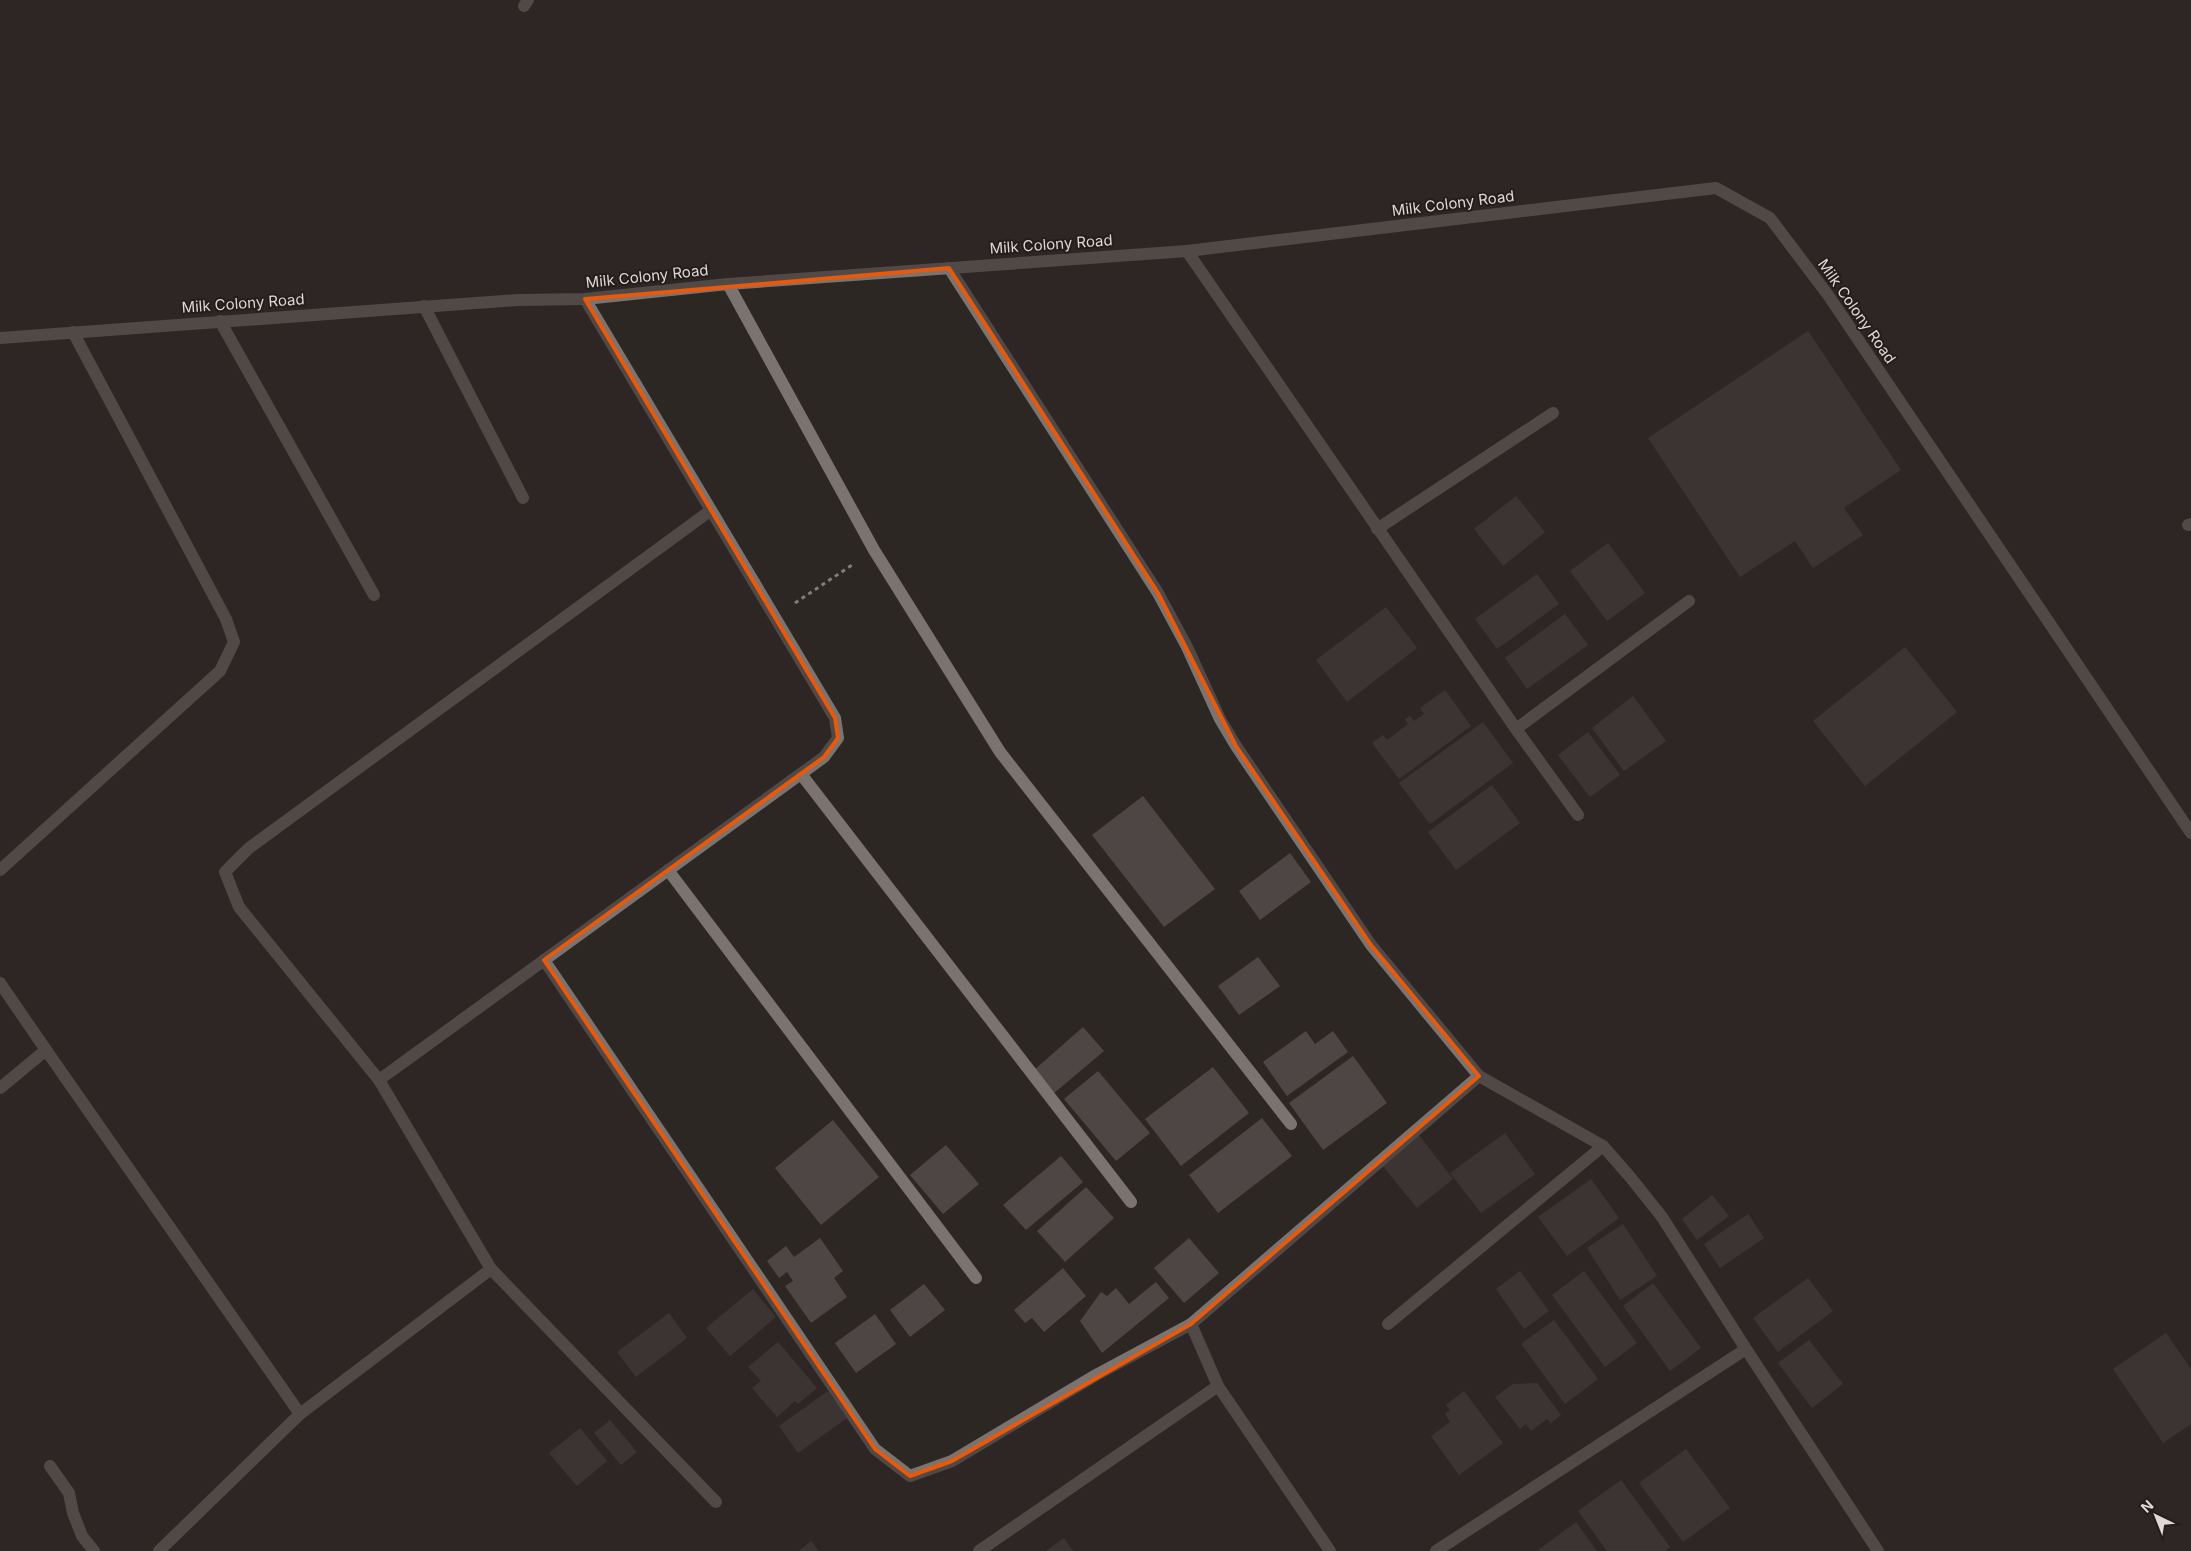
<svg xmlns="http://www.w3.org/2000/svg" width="2191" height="1551" viewBox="0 0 2191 1551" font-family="Inter,sans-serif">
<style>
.building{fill:#4e4644}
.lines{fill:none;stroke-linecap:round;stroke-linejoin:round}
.path{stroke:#827d7b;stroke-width:3;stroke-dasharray:4 4;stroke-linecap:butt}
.service{stroke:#7b7370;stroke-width:12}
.minor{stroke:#7b7370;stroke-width:12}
.tertiary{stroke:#7b7370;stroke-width:12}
.marked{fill:none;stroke:#e8590c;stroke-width:4;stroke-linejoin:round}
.labels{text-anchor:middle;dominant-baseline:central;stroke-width:4;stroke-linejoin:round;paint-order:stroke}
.street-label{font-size:15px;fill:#ddd9d7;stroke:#241d1b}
</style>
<rect width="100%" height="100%" fill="#2d2724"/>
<g class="building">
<path d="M1808,331L1901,470L1844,508L1863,535L1813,568L1795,541L1740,577L1648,438Z"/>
<path d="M1516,496L1545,532L1503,566L1474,529Z"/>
<path d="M1608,543L1645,593L1607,621L1570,571Z"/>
<path d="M1537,574L1559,604L1497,649L1475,619Z"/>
<path d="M1386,607L1417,648L1347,702L1316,660Z"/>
<path d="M1565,614L1588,645L1527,689L1505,658Z"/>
<path d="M1905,647L1957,712L1865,786L1813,721Z"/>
<path d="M1445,690L1471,726L1399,779L1372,743L1383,735L1387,740L1408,724L1405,719L1410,716L1414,721L1424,714L1420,708Z"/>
<path d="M1633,696L1666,741L1624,771L1592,728Z"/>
<path d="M1483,722L1513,763L1430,824L1399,783Z"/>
<path d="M1588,732L1620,775L1590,797L1558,755Z"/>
<path d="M1492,785L1520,823L1456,870L1428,832Z"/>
<path d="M1143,796L1215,889L1164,927L1092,835Z"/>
<path d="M1290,853L1311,882L1260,920L1239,891Z"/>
<path d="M1258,957L1280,986L1239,1015L1218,986Z"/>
<path d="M1083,1027L1104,1051L1053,1094L1033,1071Z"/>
<path d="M1306,1031L1315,1044L1333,1031L1348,1052L1287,1096L1263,1062Z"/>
<path d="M1353,1056L1387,1103L1323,1150L1289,1103Z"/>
<path d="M1213,1067L1249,1113L1181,1166L1145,1119Z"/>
<path d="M1098,1071L1150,1133L1116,1161L1064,1099Z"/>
<path d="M1262,1118L1292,1156L1218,1213L1189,1175Z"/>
<path d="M833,1120L879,1177L821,1225L775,1168Z"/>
<path d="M1505,1133L1535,1174L1481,1213L1450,1173Z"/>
<path d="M1418,1134L1453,1179L1417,1208L1381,1164Z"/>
<path d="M946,1145L979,1184L943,1214L910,1175Z"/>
<path d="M1061,1156L1083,1182L1026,1230L1003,1205Z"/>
<path d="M1591,1179L1619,1218L1567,1256L1538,1217Z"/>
<path d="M1086,1187L1114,1218L1065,1262L1037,1231Z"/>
<path d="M1712,1195L1729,1216L1697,1240L1682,1219Z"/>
<path d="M1748,1214L1764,1238L1720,1268L1704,1244Z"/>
<path d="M1623,1224L1657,1276L1620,1300L1587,1248Z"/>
<path d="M820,1238L843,1271L834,1278L847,1297L811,1323L785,1286L793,1281L787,1272L779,1278L767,1261L786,1246L794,1257Z"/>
<path d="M1189,1238L1219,1273L1184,1303L1154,1268Z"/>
<path d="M1063,1268L1086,1296L1044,1332L1032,1318L1025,1323L1014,1310Z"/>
<path d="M1520,1271L1549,1311L1524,1329L1496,1289Z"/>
<path d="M1584,1271L1637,1343L1605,1367L1552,1295Z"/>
<path d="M1808,1278L1833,1311L1778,1352L1753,1318Z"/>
<path d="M1156,1282L1169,1298L1102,1353L1080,1321L1101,1292L1107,1296L1116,1288L1129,1304Z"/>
<path d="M1653,1283L1701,1348L1670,1371L1623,1306Z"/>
<path d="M924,1284L945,1310L910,1337L890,1310Z"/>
<path d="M753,1289L776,1317L730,1356L706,1328Z"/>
<path d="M669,1313L687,1338L636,1377L617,1352Z"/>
<path d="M875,1314L896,1344L856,1373L835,1343Z"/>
<path d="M1554,1320L1598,1379L1565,1404L1521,1344Z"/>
<path d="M2166,1333L2191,1369V1424L2163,1443L2113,1369Z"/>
<path d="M1809,1340L1843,1384L1812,1408L1778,1363Z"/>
<path d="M778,1342L817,1388L798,1404L795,1401L777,1417L752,1388L761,1381L748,1367Z"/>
<path d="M1537,1383L1561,1415L1551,1423L1547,1419L1531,1431L1526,1424L1520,1429L1495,1397L1513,1384Z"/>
<path d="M828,1391L847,1418L798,1453L779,1426Z"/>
<path d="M1464,1391L1503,1443L1459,1475L1431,1436L1450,1422L1445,1414L1450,1410L1446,1405Z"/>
<path d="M610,1420L637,1452L621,1465L594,1433Z"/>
<path d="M580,1428L607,1461L577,1486L549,1453Z"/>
<path d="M1686,1449L1730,1508L1683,1542L1639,1483Z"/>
<path d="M1621,1480L1670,1547L1665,1551H1607L1578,1511Z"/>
<path d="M1576,1522L1597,1551H1537Z"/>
<path d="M1064,1538L1073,1551H1046Z"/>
<path d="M811,1541L819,1551H799Z"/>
</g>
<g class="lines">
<path class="path" d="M795,603L852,565"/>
<path class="service" d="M2188,525L2191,524"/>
<g class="minor">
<path d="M524,6L528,0"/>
<path d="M1187,251L1516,729L1578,815"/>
<path d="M949,268L1158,593L1187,647L1220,719L1236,746L1371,945L1479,1076L1603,1146L1631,1178L1662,1217L1746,1349"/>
<path d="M728,284L874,550L1000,752L1291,1124"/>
<path d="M424,306L523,498"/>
<path d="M220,321L374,595"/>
<path d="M1377,529L1553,413"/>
<path d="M1516,729L1689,601"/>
<path d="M801,774L1131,1202"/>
<path d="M0,870L220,671L234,642L226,619L73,332"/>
<path d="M668,870L976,1278"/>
<path d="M544,960L875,1449L910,1476L952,1461L1096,1375L1191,1324L1218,1386L1330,1551"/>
<path d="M0,983L46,1050L0,1088"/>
<path d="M46,1050L300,1414"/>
<path d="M379,1080L824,757L838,738L835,718L585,299"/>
<path d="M491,1269L716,1502"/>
<path d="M1191,1324L1479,1076"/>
<path d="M1388,1324L1603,1146"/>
<path d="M50,1466L69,1493L73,1513L82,1536L94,1551"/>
<path d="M159,1551L300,1414L491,1269L379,1080L239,907L225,872L249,848L710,511"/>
<path d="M979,1551L1218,1386"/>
<path d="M1436,1551L1746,1349L1878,1551"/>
</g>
<path class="tertiary" d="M0,338L518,300L585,299L728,284L1187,251L1716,188L1770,218L1828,295L2191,833"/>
</g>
<path d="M0 0H2191V1551H0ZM949,268L1158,593L1236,746L1371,945L1479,1076L1191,1324L952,1461L910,1476L875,1449L544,960L824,757L838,738L835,718L585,299Z" fill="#2d2724" fill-opacity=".55" fill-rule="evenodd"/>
<path class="marked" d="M949,268L1158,593L1236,746L1371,945L1479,1076L1191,1324L952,1461L910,1476L875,1449L544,960L824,757L838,738L835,718L585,299Z"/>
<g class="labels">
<g class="street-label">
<text transform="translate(1453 203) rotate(-7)">Milk Colony Road</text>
<text transform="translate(1051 244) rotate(-4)">Milk Colony Road</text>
<text transform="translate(647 276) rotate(-6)">Milk Colony Road</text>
<text transform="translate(243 303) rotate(-4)">Milk Colony Road</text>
<text transform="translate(1857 311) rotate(55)">Milk Colony Road</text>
</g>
</g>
<g transform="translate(2156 1516) rotate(317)" stroke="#241d1b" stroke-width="4" paint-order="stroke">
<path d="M0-4L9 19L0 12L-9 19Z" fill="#ddd9d7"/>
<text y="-8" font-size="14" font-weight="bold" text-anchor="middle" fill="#ddd9d7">N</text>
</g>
</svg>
